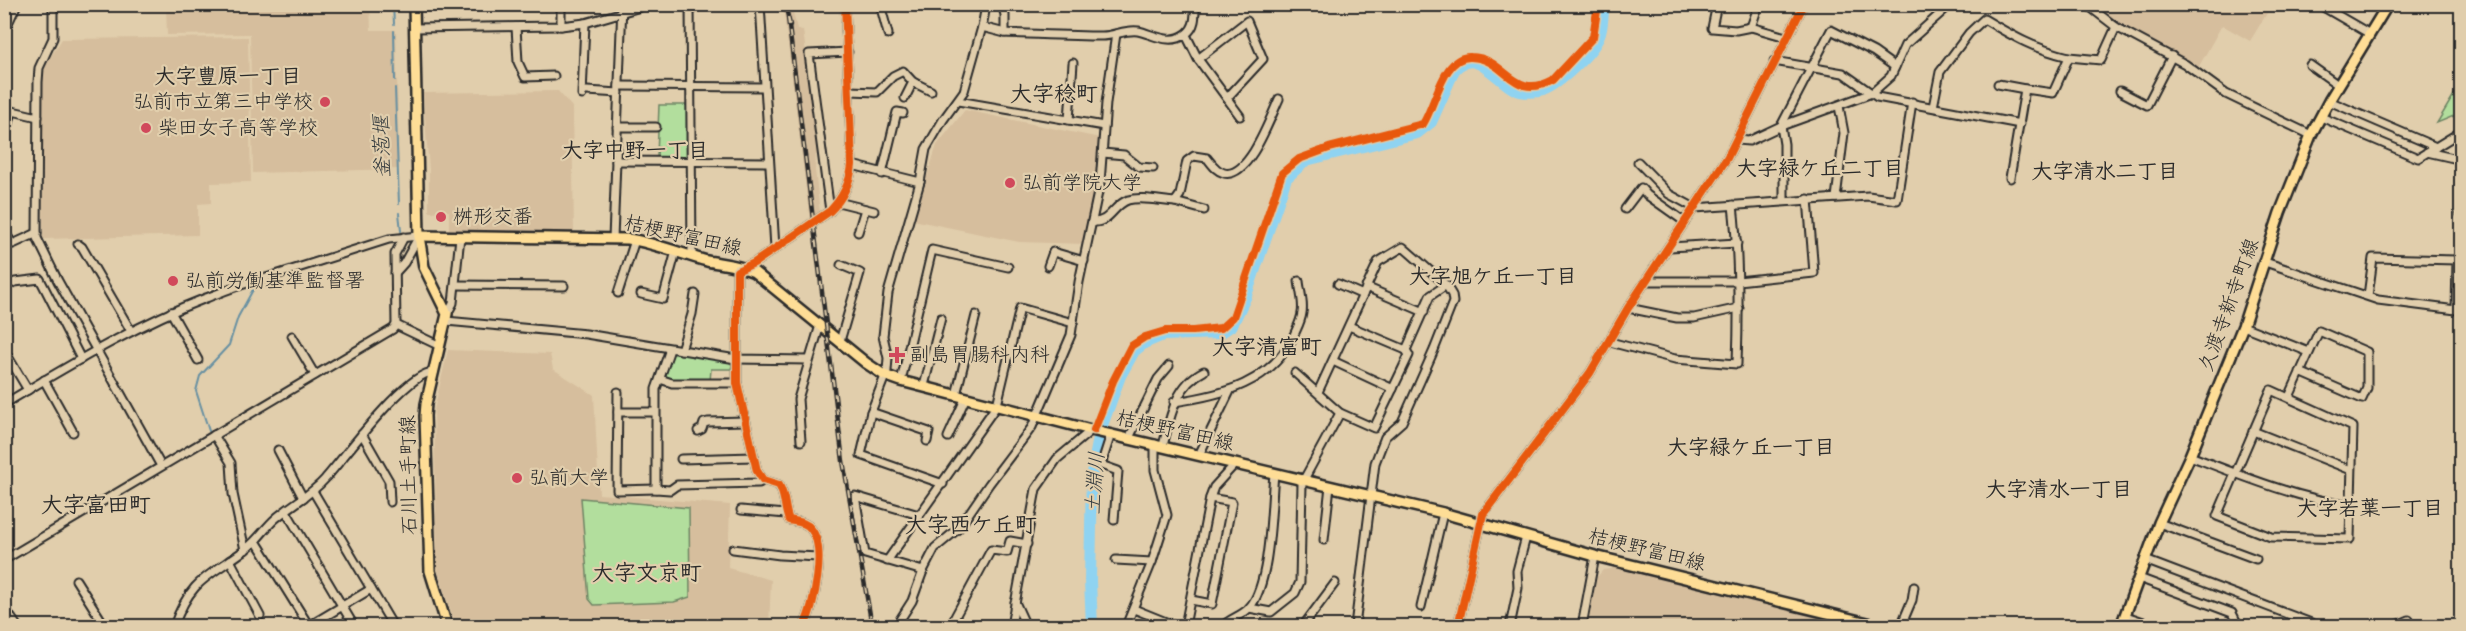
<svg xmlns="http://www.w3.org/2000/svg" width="2466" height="631" viewBox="0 0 2466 631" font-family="'Balsamiq Sans','Klee One',sans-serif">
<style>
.built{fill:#d6be9d}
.green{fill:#b2de9d;stroke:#6e8464;stroke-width:1.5}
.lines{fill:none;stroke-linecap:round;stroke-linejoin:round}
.stream{stroke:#6790a2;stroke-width:2}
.river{stroke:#8fd3f1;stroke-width:12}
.minor-casing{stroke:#2b2b2b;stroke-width:11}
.major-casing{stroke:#2b2b2b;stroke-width:14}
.minor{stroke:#e1ceac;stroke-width:7}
.major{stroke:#fedd96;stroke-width:9}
.rail-casing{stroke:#2b2b2b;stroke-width:4.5}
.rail{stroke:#e1ceac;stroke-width:2;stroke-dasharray:7;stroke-linecap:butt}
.cycleway-casing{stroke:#e1ceac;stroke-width:11}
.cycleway{stroke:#e8590c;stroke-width:8}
.poi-dot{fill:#d1495b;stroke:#e1ceac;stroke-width:2}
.labels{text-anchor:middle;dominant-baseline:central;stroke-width:4.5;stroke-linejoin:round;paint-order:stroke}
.poi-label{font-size:20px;fill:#2b2b2b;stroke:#e1ceac;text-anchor:start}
.street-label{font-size:20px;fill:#2b2b2b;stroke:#e1ceac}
.neighbourhood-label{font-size:21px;font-weight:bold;fill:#2b2b2b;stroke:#e1ceac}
.water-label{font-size:21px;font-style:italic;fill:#353c3f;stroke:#e1ceac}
.quarter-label{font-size:22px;font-weight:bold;fill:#2b2b2b;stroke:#e1ceac}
</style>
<rect width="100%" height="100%" fill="#e1ceac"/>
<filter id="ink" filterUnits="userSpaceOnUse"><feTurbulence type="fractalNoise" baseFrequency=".0167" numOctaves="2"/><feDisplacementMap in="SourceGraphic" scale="12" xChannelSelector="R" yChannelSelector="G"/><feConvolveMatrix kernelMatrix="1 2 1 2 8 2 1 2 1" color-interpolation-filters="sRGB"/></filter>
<g filter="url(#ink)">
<g class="built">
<path d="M166,5H370L371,30H396L399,169L253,173L250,34L167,35Z"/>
<path d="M783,5H791L797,29L803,30L819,154L816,155L815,170L820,213L810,221Z"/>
<path d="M2091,5H2272L2250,41L2222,25L2198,68L2123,28Z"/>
<path d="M248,37L251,182L211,183V203L198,204V235L43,239V74L46,64L62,39Z"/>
<path d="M558,91L572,107L574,232L449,231V211L429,212V170L423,93Z"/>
<path d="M965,110L1100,138L1086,244L1019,242L913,220L937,145Z"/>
<path d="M448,350L550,354L553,369L594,395L599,494L730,505L728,568L771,580L769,626H455L437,568L434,410Z"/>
<path d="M1613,567L1820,616L1817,626H1587L1597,577L1603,570L1612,569Z"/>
</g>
<g class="green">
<path d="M2461,83V113L2437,123Z"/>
<path d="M659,105H688V154L685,157H657Z"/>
<path d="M674,352L729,361L732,365L731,369H711L710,381H672L665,376L671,353Z"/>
<path d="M581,498L689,508L690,597L674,602L594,605L589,599Z"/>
</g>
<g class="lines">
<g class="stream">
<path d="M393,4L394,24"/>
<path d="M394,31L395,80"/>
<path d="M395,88L399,204"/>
<path d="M399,213L401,231"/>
<path d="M209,431L196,391L200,376L229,345L238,317L255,286"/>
</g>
<path class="river" d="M1092,626L1090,581L1092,473L1101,428L1120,376L1134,351L1144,343L1163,335L1220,333L1232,325L1245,298L1286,178L1306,160L1417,133L1431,122L1454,70C1477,43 1499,86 1520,91C1527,92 1537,92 1543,90C1559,84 1593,52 1599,36C1603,27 1602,14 1604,4"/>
<g class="minor-casing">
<g id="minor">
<path d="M53,4V38L39,68L38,82L37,238L58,281L161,466"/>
<path d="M690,4L692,256"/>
<path d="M760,4L775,248"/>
<path d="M880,4L888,34"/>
<path d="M982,4L985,11L982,27L1005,33"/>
<path d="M1002,4L1005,15V33C1037,34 1070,36 1102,36C1114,36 1126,29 1138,31C1153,34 1170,46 1186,34C1196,27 1195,15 1195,4"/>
<path d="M1717,4L1712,28L1736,30L1751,27L1786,37"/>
<path d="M2086,4L2116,27L2185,64L2226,94L2311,135"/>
<path d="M2318,4L2370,34"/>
<path d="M561,26V4"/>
<path d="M516,27L518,62L525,77L554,76"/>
<path d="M1751,27L1759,4"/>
<path d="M414,28L561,26L585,23L651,4"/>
<path d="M4,32L17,4"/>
<path d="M1186,35L1198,59L1240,116"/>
<path d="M1198,59L1247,21L1263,59L1227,98"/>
<path d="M1774,61L1843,73L1877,97L2020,124"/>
<path d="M2310,65L2338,85"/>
<path d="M1998,84L2025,89"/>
<path d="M619,86L764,87"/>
<path d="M587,91L619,93"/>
<path d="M850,91L877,92L893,76L903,71L913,82L931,91"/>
<path d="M2120,91L2147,105L2172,56"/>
<path d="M582,95L585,23"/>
<path d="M905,98L913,82"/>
<path d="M958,101L1104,126"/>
<path d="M2329,101L2436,147"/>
<path d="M1933,107L1940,72L1969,33L1984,19C2014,37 2035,49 2069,57"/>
<path d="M4,109L38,117"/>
<path d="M2321,117L2418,158L2462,131"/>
<path d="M1069,120L1073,63"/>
<path d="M617,127H656"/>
<path d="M1737,140L1749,141L1781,126L1872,93L1891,76L1905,45L1951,4"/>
<path d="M4,144L12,111"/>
<path d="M2427,152L2462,160"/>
<path d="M1103,153L1124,155L1139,167L1153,168"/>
<path d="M616,161L769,162"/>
<path d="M1638,162L1669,194L1695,208L1868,196L1897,200L1912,102"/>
<path d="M852,165L920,182"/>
<path d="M882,174L897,112L903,113"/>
<path d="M2010,178L2025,89L2053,93L2069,57L2101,60L2116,27"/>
<path d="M1836,198L1844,133L1839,106"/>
<path d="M1784,201V144L1781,126L1831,30L1874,52L1895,67"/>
<path d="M838,202L874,211"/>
<path d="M1175,202L1204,210"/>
<path d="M1625,209L1641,188L1647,195L1685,222"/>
<path d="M830,211L809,54L848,52"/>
<path d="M2461,214L2462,213"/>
<path d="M1093,222C1110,223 1113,205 1128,200C1141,196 1161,201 1175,202L1180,195L1187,161L1194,156L1207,158C1212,164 1216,171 1224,173C1249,179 1271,116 1279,99"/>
<path d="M4,232L13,244L37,233"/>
<path d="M858,232L865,209"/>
<path d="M613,239L622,4"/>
<path d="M78,244L82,247L131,331"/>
<path d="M1670,247L1737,243"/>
<path d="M2265,262L2378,300L2456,310L2457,260L2373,258L2368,296"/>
<path d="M1048,266L1053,252L1084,261"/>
<path d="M395,273L404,263L419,236"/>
<path d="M1647,281H1738L1814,273L1808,199"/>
<path d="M1338,284L1363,295"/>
<path d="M456,285L564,286"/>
<path d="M4,287L15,282L40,279L81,359"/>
<path d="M1366,287L1424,312"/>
<path d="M618,293L635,240"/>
<path d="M641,294L663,299L676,251"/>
<path d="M1628,308L1677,318H1694L1739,308"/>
<path d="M171,312L198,360"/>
<path d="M447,314L453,303L460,237"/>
<path d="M446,321L586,334L736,359L809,360"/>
<path d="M396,325L440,346"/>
<path d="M1349,326L1406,350"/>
<path d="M2243,326L2309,352"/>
<path d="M292,336L315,375"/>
<path d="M840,341L860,273L841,265"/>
<path d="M1610,342L1675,359L1737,364C1739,310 1739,258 1733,205"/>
<path d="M670,349L656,389V489L670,490L677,485L759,483L763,480"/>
<path d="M4,350L28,390"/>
<path d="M681,350L692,314L695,294"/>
<path d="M1333,361L1393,389"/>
<path d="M1295,373L1340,413L1374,428L1409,355L1406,350L1430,296L1446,285L1403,247L1378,262L1318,392"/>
<path d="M660,379L672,383H737"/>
<path d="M44,380L73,432"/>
<path d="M901,381L932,250L1008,267"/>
<path d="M924,386L941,318"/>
<path d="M2271,390L2353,427L2350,539L2271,537L2217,516Z"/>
<path d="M618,392L617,490L656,489"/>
<path d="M956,395L976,315"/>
<path d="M2289,397L2319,331L2367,352V388L2362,399L2300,372"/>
<path d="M1174,402C1223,395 1272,383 1294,335C1297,328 1301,321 1302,313C1304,303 1300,291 1299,281"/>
<path d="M4,404C70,365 135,325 206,298C225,291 243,283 263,279L389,239L419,236"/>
<path d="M618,412H655"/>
<path d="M871,412L929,432L927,441"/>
<path d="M698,431L702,429L704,423L708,422L745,421"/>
<path d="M2253,431L2351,470"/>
<path d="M362,434L389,481L390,502"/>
<path d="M1111,434L1101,465L1118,471L1114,520"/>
<path d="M214,435L231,463L233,494L245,550"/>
<path d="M948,437L966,397"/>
<path d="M1129,438L1158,379L1169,366"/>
<path d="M801,441L798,399L820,325"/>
<path d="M1163,446C1170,418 1175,385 1204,371"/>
<path d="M278,450L303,498"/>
<path d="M1199,455L1230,391"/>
<path d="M2190,456C2242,476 2296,498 2351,506"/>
<path d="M681,459L754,457"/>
<path d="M943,484L861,455L871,412L887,371L888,358L883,336L888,293L920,182L926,149L943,120L964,91L982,27"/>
<path d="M313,491L393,626"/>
<path d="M741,510L786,514"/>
<path d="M286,511L354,626"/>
<path d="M919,515L855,496L865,554L923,571"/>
<path d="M2159,523L2256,559"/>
<path d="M1324,540L1330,486"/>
<path d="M256,541L309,626L371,589"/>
<path d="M733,549L780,555L818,557"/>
<path d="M4,560L393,329L396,325L395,254L404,237"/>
<path d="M230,560L260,616"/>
<path d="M1116,560L1152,562"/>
<path d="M2145,560L2319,626"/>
<path d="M887,561L997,405L1020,308L1073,323"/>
<path d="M2139,578L2232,613L2237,623L2235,626"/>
<path d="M76,580L105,626"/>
<path d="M1191,600L1212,604L1232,502L1210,498"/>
<path d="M1015,602L1026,626"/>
<path d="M4,607L17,626"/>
<path d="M1421,607L1443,513"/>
<path d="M1249,608L1271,612L1295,593L1300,582L1302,483L1340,413"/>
<path d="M1134,609L1176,626"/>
<path d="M2126,616L2155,626"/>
<path d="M174,626C191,578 209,577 246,549C258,540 265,528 275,519C291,505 311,495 325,479C344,458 407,371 434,372"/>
<path d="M804,626C814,606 827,548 811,529C806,522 798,522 789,520C784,509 786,497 779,485L763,480L757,471L737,383V271L754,263L830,211C843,198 850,183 852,165L845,4"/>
<path d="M896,626L912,601L923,571L935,548L959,528L989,484L1032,427L1071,335L1079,282L1100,183L1106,103L1116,34"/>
<path d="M950,626L991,550L1007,552L1010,541L1027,544"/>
<path d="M1011,626L1036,489L1057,459L1088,433L1089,429"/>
<path d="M1126,626L1152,562L1167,515L1155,470V444"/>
<path d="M1185,626L1210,498L1214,487L1235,464"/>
<path d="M1223,626C1230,618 1242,616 1249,608C1271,585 1271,505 1274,473"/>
<path d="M1303,626L1335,583"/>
<path d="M1355,626L1375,463L1385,437L1402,422L1434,350L1453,302L1452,295L1446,285"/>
<path d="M1458,626L1483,514L1590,373L1628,308L1727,158L1804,4"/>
<path d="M1510,626L1518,588L1517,571L1526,537"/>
<path d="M1582,626L1595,556"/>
<path d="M1901,626L1912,600L1914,587"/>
<path d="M2377,626H2395L2409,620"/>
</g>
</g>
<g class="major-casing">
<g id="major">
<path d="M414,4L419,236L424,267L447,314L426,404L425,416L430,571L447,626"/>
<path d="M419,236L628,239C656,243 681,254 707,261C723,264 739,265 754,272L866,363L884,375L901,381L1091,430L1443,513L1595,556L1880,626"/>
<path d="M2121,626L2159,523L2190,456L2243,326L2280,213L2311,135L2329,101L2388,4"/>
</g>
</g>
<use href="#minor" class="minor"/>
<use href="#major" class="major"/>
<g class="rail-casing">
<g id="rail">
<path d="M785,4L790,25"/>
<path d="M788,18L843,461L872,626"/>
</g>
</g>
<use href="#rail" class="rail"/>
<g class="cycleway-casing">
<g id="cycleway">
<path d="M1094,430L1113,381L1131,346L1145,337L1165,331H1193L1221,328L1233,317L1282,173L1299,159L1329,148L1423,124C1436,104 1443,55 1471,57C1507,58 1512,102 1553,80L1593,37L1598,4"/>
<path d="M804,626C814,606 827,548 811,529C806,522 798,522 789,520C784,509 786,497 779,485L763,480L757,471L737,383V271L754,263L830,211C843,198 850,183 852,165L845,4"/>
<path d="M1458,626L1483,514L1590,373L1628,308L1727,158L1804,4"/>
</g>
</g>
<use href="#cycleway" class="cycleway"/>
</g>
</g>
<g class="poi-dot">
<circle cx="325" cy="102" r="6"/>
<circle cx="146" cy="128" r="6"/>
<circle cx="1010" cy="183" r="6"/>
<circle cx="441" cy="217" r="6"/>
<circle cx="173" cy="281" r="6"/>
<path d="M894 346h6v6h6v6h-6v6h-6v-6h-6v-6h6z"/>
<circle cx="517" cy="478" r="6"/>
</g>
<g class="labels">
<g class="poi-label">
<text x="313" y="102" text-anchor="end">弘前市立第三中学校</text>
<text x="158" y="128">柴田女子高等学校</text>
<text x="1022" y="183">弘前学院大学</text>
<text x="453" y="217">桝形交番</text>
<text x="185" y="281">弘前労働基準監督署</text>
<text x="910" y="355">副島胃腸科内科</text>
<text x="529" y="478">弘前大学</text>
</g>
<g class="street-label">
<text transform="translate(683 236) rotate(13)">桔梗野富田線</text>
<text transform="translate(2229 305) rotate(-70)">久渡寺新寺町線</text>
<text transform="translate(1175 431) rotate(13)">桔梗野富田線</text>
<text transform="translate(409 475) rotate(-91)">石川土手町線</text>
<text transform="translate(1647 550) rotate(14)">桔梗野富田線</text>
</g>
<g class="neighbourhood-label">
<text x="228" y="76">大字豊原一丁目</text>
<text x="635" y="150">大字中野一丁目</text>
<text x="1820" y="168">大字緑ケ丘二丁目</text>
<text x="2105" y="171">大字清水二丁目</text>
<text x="1493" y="276">大字旭ケ丘一丁目</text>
<text x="1751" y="447">大字緑ケ丘一丁目</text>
<text x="2059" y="489">大字清水一丁目</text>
<text x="2370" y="508">大字若葉一丁目</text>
</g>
<g class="water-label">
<text transform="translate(382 147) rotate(-92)">釜萢堰</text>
<text transform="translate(1095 483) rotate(-86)">土淵川</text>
</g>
<g class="quarter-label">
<text x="1054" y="94">大字稔町</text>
<text x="1267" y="347">大字清富町</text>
<text x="96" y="505">大字富田町</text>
<text x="971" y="525">大字西ケ丘町</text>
<text x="647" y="573">大字文京町</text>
</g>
</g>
<rect width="2466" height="631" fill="none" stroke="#e1ceac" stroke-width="24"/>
<rect x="12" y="12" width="2442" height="607" fill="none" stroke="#2b2b2b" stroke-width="2" filter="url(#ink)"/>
</svg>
